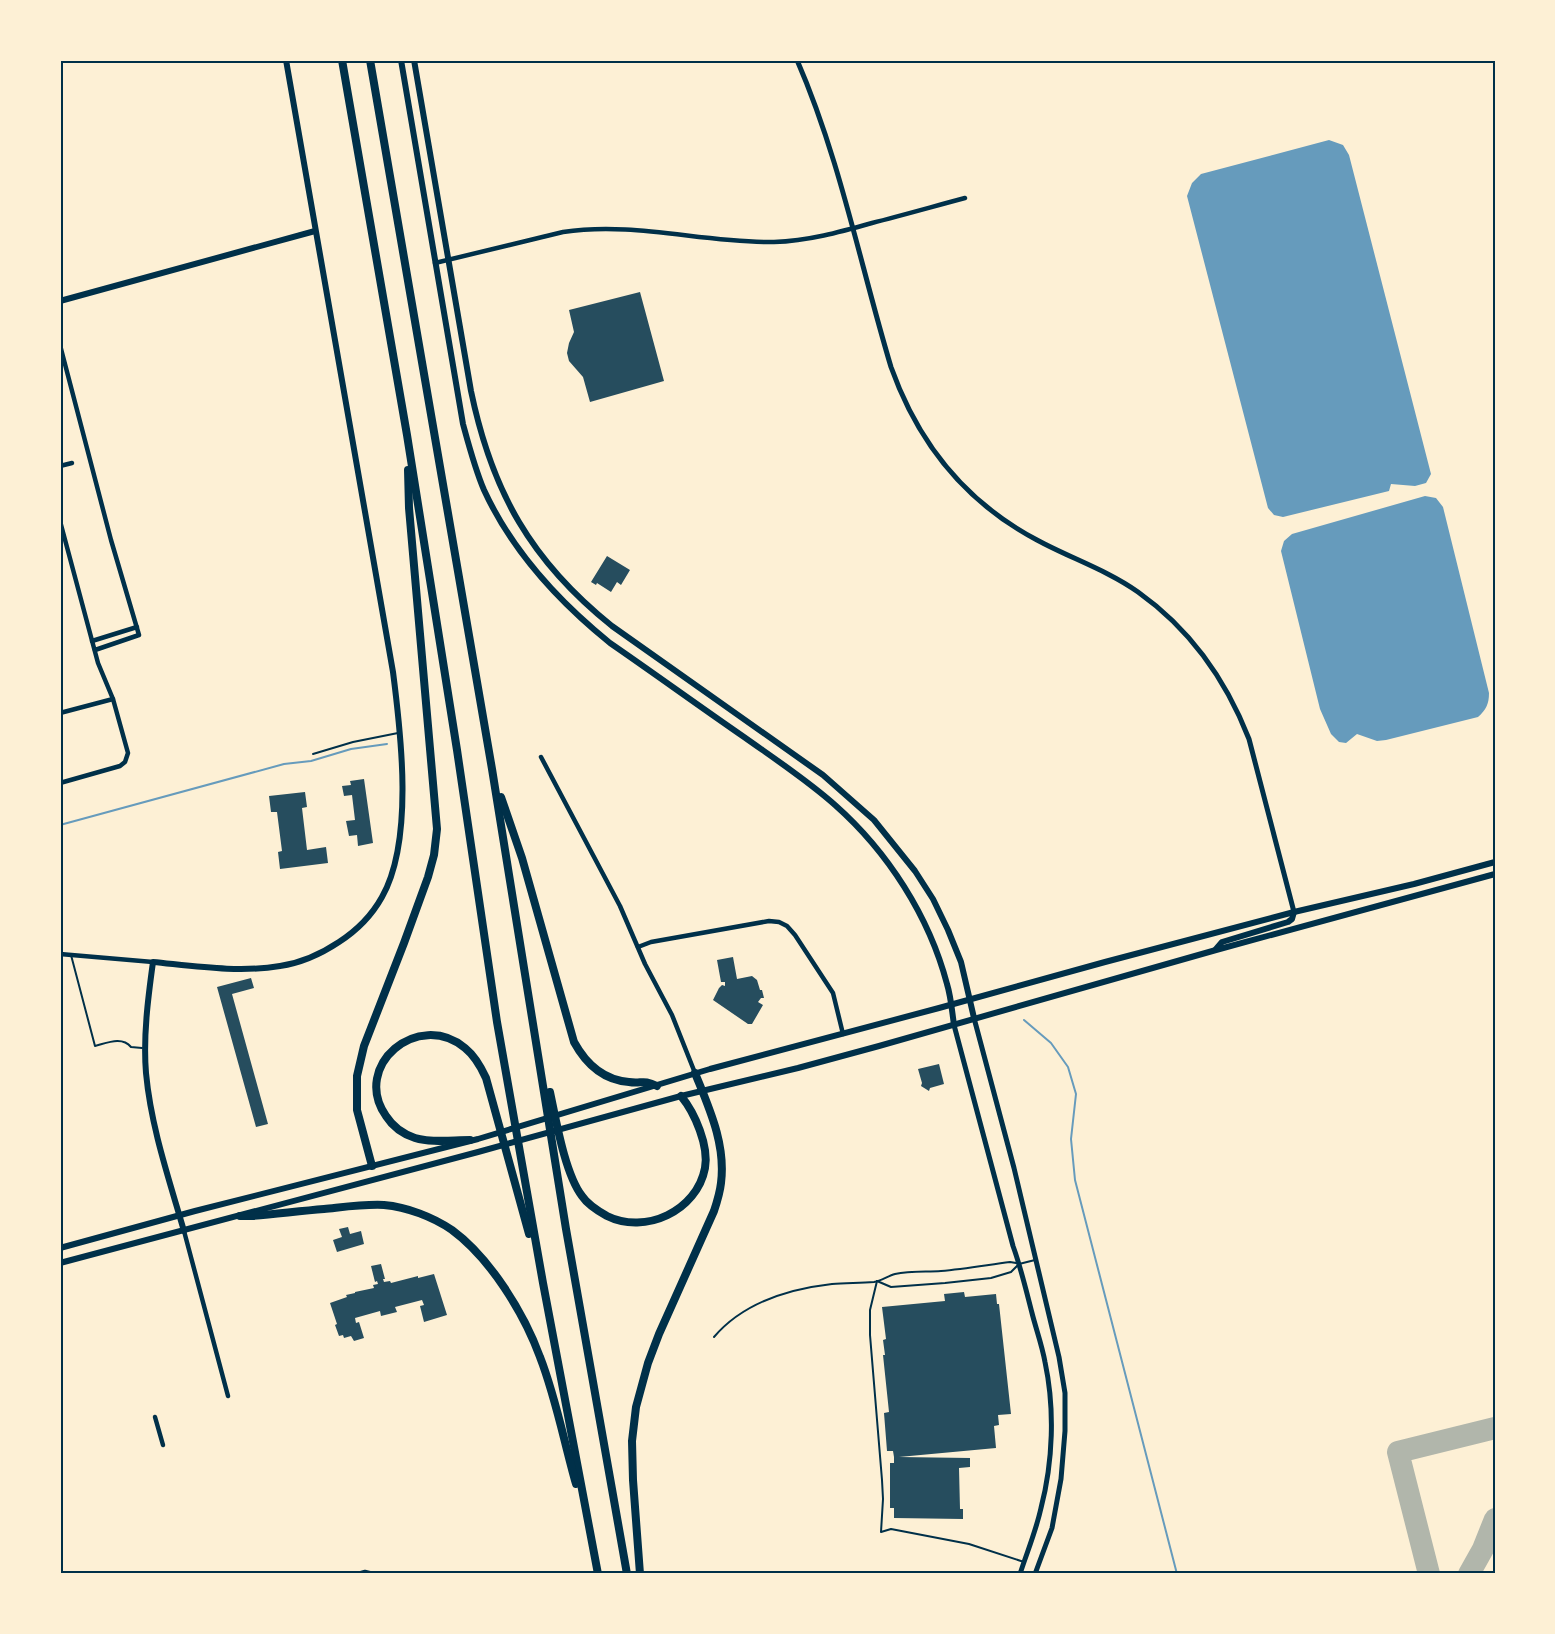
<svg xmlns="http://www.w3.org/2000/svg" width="1555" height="1634" viewBox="0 0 1555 1634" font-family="Lato,sans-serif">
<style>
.water{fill:#669bbc}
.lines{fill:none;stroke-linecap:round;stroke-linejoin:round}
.stream{stroke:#669bbc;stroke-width:2}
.taxiway{stroke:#b1b6ab;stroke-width:22}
.building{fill:#264d5e}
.service{stroke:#003049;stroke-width:2}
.minor{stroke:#003049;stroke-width:4.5}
.tertiary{stroke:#003049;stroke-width:5}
.secondary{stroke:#003049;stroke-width:6}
.motorway{stroke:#003049;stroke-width:8}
.neatline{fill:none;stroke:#003049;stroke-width:2}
</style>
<rect width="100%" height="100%" fill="#fdf0d5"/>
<g class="water">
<path d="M1329,140L1343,145L1349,155L1431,474L1426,483L1415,486L1391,484L1389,491L1283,517L1274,515L1268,508L1187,196L1192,183L1201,174Z"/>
<path d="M1425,496L1436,498L1443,507L1489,693C1489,704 1486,710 1478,717L1386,740L1377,741L1357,734L1346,743L1339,742L1331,734L1320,709L1281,551L1284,541L1292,534Z"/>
</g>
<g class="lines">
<g class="stream">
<path d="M60,825L284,764L311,761L351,749L387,744"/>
<path d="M1024,1020L1051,1043L1068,1067L1076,1094L1071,1139L1075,1180L1177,1574"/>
</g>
<g class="taxiway">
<path d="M1429,1574L1398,1452L1495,1428"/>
<path d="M1469,1574L1483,1549L1495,1519"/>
</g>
</g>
<g class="building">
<path d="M640,292L664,381L590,402L583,377L569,361L567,353L569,343L574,332L569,310Z"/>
<path d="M607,556L630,570L621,585L617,582L611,592L597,583L596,585L591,582Z"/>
<path d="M364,779L373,843L358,846L357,835L349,836L346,821L355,820L352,795L344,796L342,786L351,785L350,781Z"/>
<path d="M305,792L307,807L302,808L307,850L326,847L328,863L280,869L278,852L282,851L277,812H271L269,796Z"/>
<path d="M733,957L737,979L752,976L757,980L760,990H762L764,998H761L758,1002L763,1005L752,1024H748L713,1000L719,988L722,985L725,986V982H721L717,960Z"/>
<path d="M251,978L254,988L232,994L268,1124L256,1127L217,987Z"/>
<path d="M939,1064L944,1084L930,1088L929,1091L921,1086L922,1083L918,1069Z"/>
<path d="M348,1227L350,1234L361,1231L364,1244L337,1252L333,1240L342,1237L339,1229Z"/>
<path d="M381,1264L385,1279H383L384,1282L390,1281L391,1283L418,1276V1278L434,1274L447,1315L424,1322L420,1306L424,1305L422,1300L395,1307L397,1312L381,1316L380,1311L355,1318L356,1323L359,1322L364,1338L354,1341L351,1336L344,1338L343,1335L339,1336L335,1325L337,1324L330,1303L347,1297L346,1295L355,1293V1292L374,1288L373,1285L378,1284L377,1281L375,1282L371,1266Z"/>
<path d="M964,1292L965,1297L996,1294L997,1304H999L1011,1414L998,1415L999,1425L994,1426L996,1448L899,1457L970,1458V1467L959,1468L960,1509H963V1519L894,1518V1508H890V1463H894V1457L893,1451H887L884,1413L889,1412L883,1355H885L883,1340L886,1339L882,1307L945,1301L944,1294Z"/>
</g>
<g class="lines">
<g class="service">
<path d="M313,754L353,742L398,733"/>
<path d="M71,955L95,1046C107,1043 122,1036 131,1047L142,1048"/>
<path d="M877,1281L870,1310V1335L882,1480L883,1499L881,1532L891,1529L969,1544L1024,1562"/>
<path d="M877,1281L891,1287L945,1283L991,1278L1011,1272L1019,1264L1035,1260"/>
<path d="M714,1337C743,1303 788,1289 832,1284C846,1283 860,1283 874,1282C881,1281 888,1276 895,1274C910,1271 926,1272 941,1271C964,1269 987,1265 1010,1262L1016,1263"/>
</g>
<g class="minor">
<path d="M435,263L563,232C634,221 703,243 774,242C808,241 840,232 872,223C903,215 935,206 965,198"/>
<path d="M60,345L111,540L139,635L95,650"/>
<path d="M60,466L72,463"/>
<path d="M60,521L98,663L113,699L128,753L125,762L120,766L60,783"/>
<path d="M92,641L137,627"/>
<path d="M60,713L113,699"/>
<path d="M541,757L620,906L645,964L672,1015L695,1073"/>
<path d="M638,947L651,942L769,921L779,922L787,926L795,935L833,993L843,1034"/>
<path d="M60,954L153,962"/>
<path d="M184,1231L228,1396"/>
<path d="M155,1417L163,1445"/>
<path d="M358,1574L365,1572L373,1574"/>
</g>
<g class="tertiary">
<path d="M797,60C840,159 860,264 891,367C918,443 965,502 1037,540C1070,558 1107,570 1138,592C1190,629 1226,680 1249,739L1294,912"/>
<path d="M974,1018L1014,1168L1059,1357L1065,1393V1431L1061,1479L1052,1528L1035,1574"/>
<path d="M954,1025L1013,1246C1021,1268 1026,1290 1032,1313C1036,1329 1042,1345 1045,1362C1055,1409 1053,1462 1041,1508C1036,1531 1027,1552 1020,1574"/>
</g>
<g class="secondary">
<path d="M401,60L463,424C469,446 475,469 484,490C512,551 558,601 610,643C655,674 699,706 744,737C775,759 807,780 835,805C888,852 929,916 947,984C951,997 952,1011 954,1025"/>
<path d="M414,60L471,391C492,492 531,561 612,626L823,775L874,820L915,871L933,899L948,930L961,962L974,1018"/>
<path d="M60,301L315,231"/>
<path d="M1216,949L1222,942L1288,922L1292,919L1294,912"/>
<path d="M184,1231C169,1179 151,1127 146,1073C143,1037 148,998 153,962C194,966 239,973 280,966C301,963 321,954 339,942C356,931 372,915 382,897C414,840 401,734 393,672L286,60"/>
<path d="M60,1248L195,1211L478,1139L710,1069L939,1008L1105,962L1294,912L1414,884L1495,862"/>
<path d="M60,1263L478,1152L681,1096L798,1068L879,1046L1216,950L1495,874"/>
</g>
<g class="motorway">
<path d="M342,60L407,435L457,750L497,1022L543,1283L598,1574"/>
<path d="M370,60L492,769L566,1229L627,1574"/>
<path d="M501,797L522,858L574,1042C586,1064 603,1080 629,1082C642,1084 643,1079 657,1086"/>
<path d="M550,1092C556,1120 565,1174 582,1196C588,1205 598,1211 607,1216C645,1235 697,1211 705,1168C709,1146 695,1113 681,1096"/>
<path d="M470,1140C452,1140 431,1143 415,1138C403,1134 393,1127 386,1116C351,1066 418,1009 465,1048C475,1056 481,1067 486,1078L529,1234"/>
<path d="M372,1166L357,1110V1076L364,1046L404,943L428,877L434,855L437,829L409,508L408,470"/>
<path d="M240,1216H252C276,1214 300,1211 324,1209C344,1207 364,1204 384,1205C407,1207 433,1217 452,1230C490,1258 524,1313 540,1357C556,1398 564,1442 576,1484"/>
<path d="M640,1574L633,1480L632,1441L636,1407L648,1363L659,1334L714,1211C717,1202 720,1192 721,1183C726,1144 709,1108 695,1073"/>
</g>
</g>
<rect width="1555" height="1634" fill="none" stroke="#fdf0d5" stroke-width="123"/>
<rect x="62" y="62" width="1432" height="1510" class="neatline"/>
</svg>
